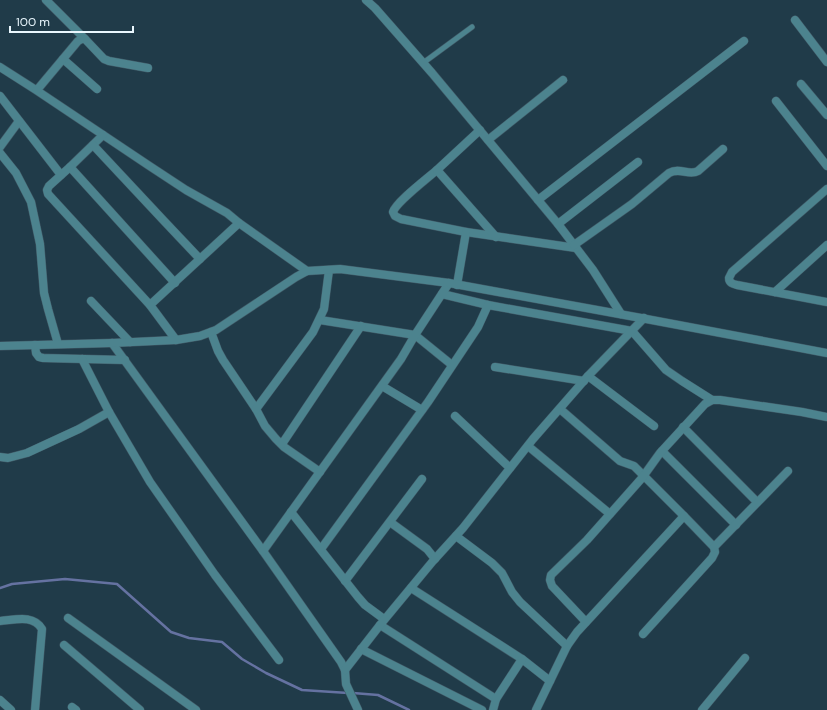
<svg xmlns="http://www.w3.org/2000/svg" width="827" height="710" viewBox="0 0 827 710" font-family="'DM Sans',sans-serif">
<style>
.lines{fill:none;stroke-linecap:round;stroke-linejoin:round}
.stream{stroke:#6572a1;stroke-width:2.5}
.service-casing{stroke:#405966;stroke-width:6}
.minor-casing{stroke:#405966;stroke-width:9}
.tertiary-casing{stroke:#405966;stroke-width:9}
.service{stroke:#4c838e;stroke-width:5}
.minor{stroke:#4c838e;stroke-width:8}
.tertiary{stroke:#4c838e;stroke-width:8}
</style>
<rect width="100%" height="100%" fill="#203b49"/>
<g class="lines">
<g class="stream">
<path d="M0,588L12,584L65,579L117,584L171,632L189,638L222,642L242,659L266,673L302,690L348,693"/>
<path d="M353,693L378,695L409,710"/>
</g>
<g class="service-casing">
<path id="service" d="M423,63L472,27"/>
</g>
<g class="minor-casing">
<g id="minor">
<path d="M46,0L85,39"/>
<path d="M366,0L375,8L432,73L558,224L593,270L621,314"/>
<path d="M795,20L827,62"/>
<path d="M63,59L97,89"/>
<path d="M0,67L36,90L148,165L186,190L227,213L239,223L307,271"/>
<path d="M801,84L827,115"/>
<path d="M37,90L78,41L82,39H85L104,59L109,61L148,68"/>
<path d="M0,96L61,175"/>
<path d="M776,101L827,166"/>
<path d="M480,130C466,143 452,156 438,169C428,178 396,202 393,212L395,216L401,219L466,232L576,248"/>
<path d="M103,135L70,167L49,186L47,190L48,194L150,305L176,340"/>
<path d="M488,140L563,80"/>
<path d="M93,145L165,222L200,259"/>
<path d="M0,147L19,121"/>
<path d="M0,153L16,173L31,202L40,244L44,293L48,309L58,344"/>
<path d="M70,167L175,283"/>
<path d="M437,170L496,237"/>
<path d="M827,189L732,272L729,278C729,283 733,284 737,285L827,302"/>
<path d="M538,200L744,41"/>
<path d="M558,224L638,162"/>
<path d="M574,245L632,204L669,173C680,167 689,176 698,171L723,149"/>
<path d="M457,285L466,232"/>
<path d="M775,292L827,245"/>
<path d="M442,294L488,305L632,331L666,370L682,381L712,400"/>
<path d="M91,301L130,342"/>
<path d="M150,305L239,223"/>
<path d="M320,320L415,335L452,365"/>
<path d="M211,332L218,351L223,360L256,409L265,426L276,439L284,447L320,472"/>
<path d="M112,343L263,551L341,662L345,670L346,684L358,710"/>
<path d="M35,345L36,353L39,357L43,358L125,360"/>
<path d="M82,359L109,412L150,482L215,575L279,660"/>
<path d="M495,367L584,381"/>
<path d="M588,376L654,426"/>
<path d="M382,386L422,410"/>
<path d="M256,409L313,332L324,309L329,270"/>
<path d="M560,409L620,461L634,466L684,516L714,547L715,552L712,558L643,634"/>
<path d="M455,416L510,468"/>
<path d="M683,427L757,502"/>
<path d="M282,444L361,326"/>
<path d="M528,446L610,514"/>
<path d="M662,451L736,525"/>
<path d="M0,457L8,458L27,453L79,429L109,412"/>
<path d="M291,512L358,597L365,605L384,619"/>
<path d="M390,522L427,549L435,559"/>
<path d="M456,536L492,563L502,573L512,592L520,602L567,646"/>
<path d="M714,547L788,471"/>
<path d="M321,549L428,402L478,327L488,305"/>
<path d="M263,551L401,359L415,335L449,283"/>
<path d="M345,581L422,479"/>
<path d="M411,588L522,659L550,681"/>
<path d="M68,618L196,710"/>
<path d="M0,621C15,620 33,614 42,629L35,710"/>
<path d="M586,622L552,586L550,580L551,575L587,540L642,478L660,453L705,404L712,400H720L802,412L827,417"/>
<path d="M380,625L496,699"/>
<path d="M64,645L140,710"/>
<path d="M361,649L482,710"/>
<path d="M345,670L380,625L433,561L463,528L533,439L588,376L644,318"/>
<path d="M0,700L11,710"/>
<path d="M72,707L76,710"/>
<path d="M493,710L496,699L522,659"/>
<path d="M536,710L567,646L577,632L684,516"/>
<path d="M702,710L745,658"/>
</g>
</g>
<g class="tertiary-casing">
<path id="tertiary" d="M0,346L112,343L176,340L200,336L216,330L296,277L307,271L340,269L449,283L641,318L827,353"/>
</g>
<use href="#service" class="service"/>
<use href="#minor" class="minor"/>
<use href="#tertiary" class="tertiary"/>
</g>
<path d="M10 26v6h123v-6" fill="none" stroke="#eaf7fe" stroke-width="2"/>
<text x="16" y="26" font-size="12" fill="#eaf7fe" stroke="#203b49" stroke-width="3" paint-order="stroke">100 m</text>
</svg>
